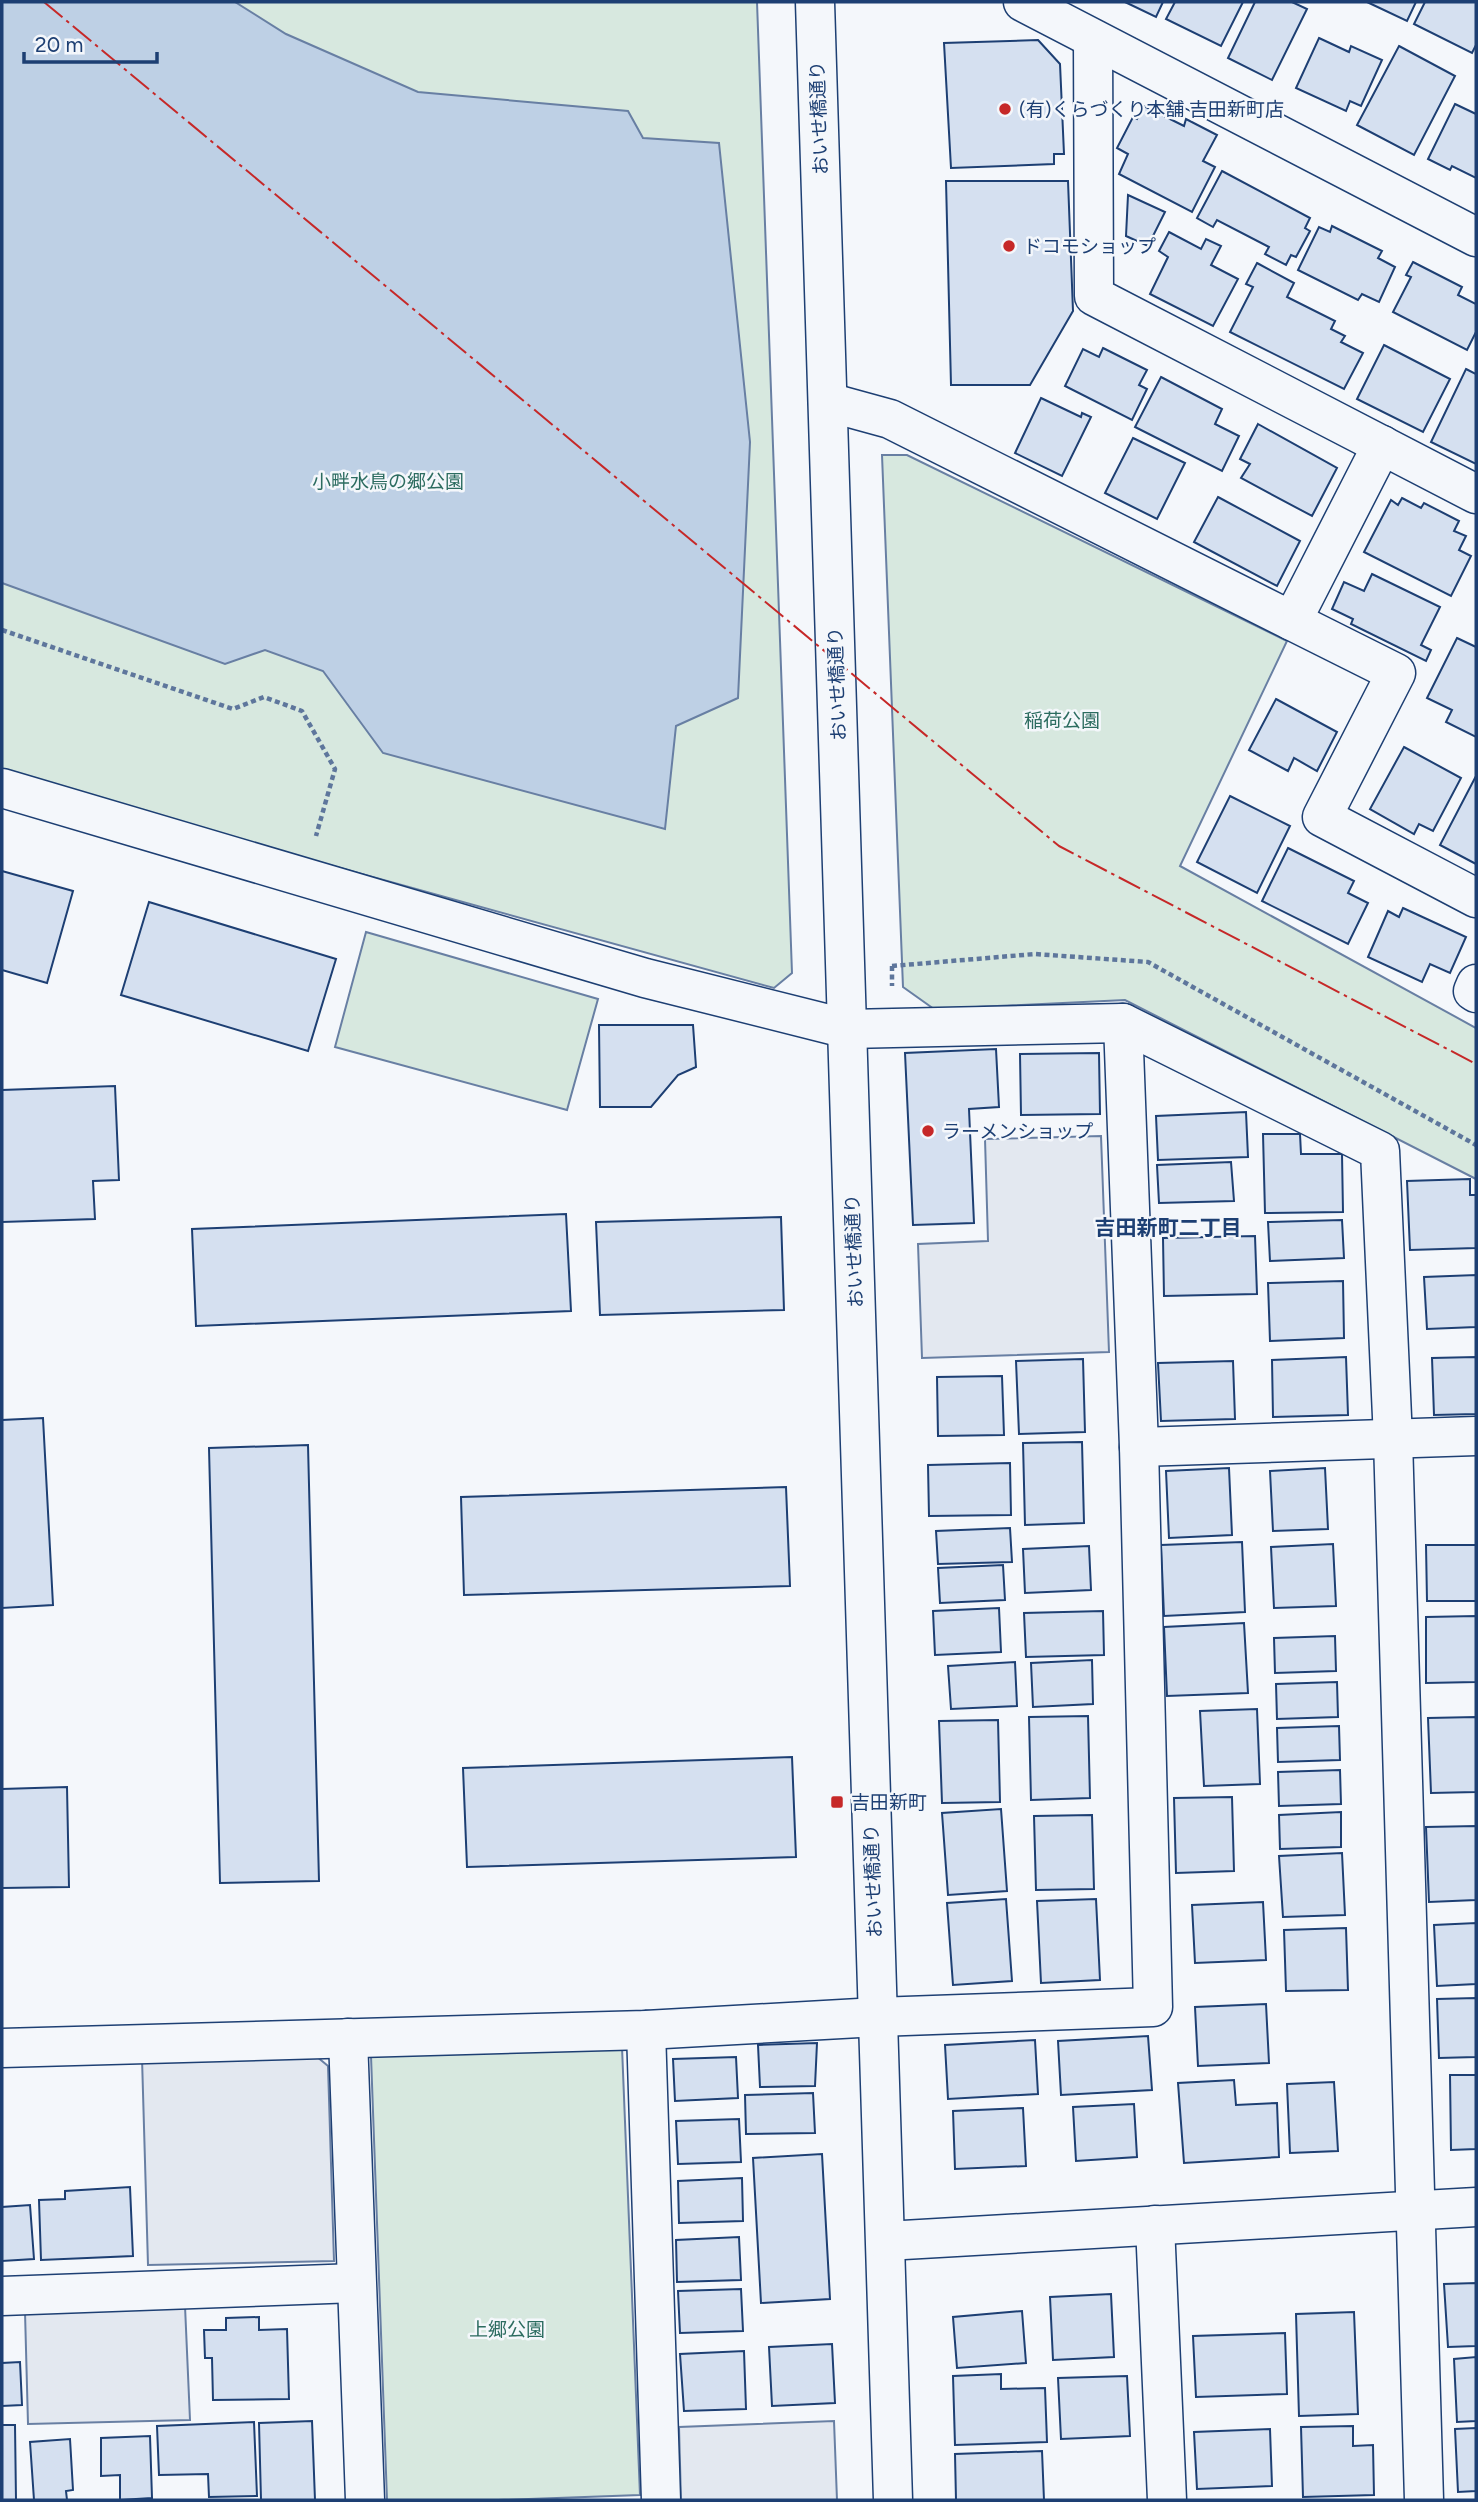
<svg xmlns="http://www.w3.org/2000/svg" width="1478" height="2502" viewBox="0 0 1478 2502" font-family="Figtree,'Noto Sans JP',sans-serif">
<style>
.green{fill:#d7e8df;stroke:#687fa3;stroke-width:2}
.parking{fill:#e3e8f0;stroke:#687fa3;stroke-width:2}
.water{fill:#bed0e5;stroke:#687fa3;stroke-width:2}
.building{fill:#d5e0f0;stroke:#1d3f73;stroke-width:2}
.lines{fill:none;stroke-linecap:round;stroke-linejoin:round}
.minor-casing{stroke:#1d3f73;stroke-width:41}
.path{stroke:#5e769c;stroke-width:4.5;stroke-dasharray:5 3.5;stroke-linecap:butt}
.minor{stroke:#f4f7fb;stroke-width:38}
.power{stroke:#c62828;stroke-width:2;stroke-dasharray:24 5 3.5 5;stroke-linecap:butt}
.poi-dot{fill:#c62828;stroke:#f4f7fb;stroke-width:2.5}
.labels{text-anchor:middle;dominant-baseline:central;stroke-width:5;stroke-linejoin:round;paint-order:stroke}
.poi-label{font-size:19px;fill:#1d3f73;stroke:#f4f7fb;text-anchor:start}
.street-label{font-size:19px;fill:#1d3f73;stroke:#f4f7fb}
.park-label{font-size:19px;fill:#2c6c60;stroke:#f4f7fb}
.neighbourhood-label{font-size:21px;font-weight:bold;fill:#1d3f73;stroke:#f4f7fb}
</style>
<rect width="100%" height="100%" fill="#f4f7fb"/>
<g class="green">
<path d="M2,2H757L792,973L774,988L239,840L2,772Z"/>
<path d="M882,455H907L1287,641L1180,866L1476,1028V1179L1125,1000L934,1009L903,987Z"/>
<path d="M366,932L598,999L567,1110L335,1047Z"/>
<path d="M622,2047L640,2495L498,2500H387L371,2056Z"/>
</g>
<g class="parking">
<path d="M1101,1136L1109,1352L922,1358L918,1244L988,1241L985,1139Z"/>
<path d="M310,2051L328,2066L334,2261L148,2265L142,2058Z"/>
<path d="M185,2306L190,2420L28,2424L25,2312Z"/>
<path d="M834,2421L837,2500H681L679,2427Z"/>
</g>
<path class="water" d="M2,2H235L286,34L418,92L628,111L643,138L719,143L750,442L738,698L676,726L665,829L383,753L323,671L265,650L225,664L2,583Z"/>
<g class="building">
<path d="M1125,2H1163L1156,17Z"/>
<path d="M1175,2H1243L1221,46L1166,19Z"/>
<path d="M1255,2H1292L1307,9L1272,80L1228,58Z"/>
<path d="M1367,2H1416L1407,21Z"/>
<path d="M1425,2H1476V45L1472,53L1414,24Z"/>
<path d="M1319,38L1349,52L1351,46L1382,60L1361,106L1350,101L1346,111L1296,88Z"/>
<path d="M1038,40L1060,64L1064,154H1054V164L951,168L944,43Z"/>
<path d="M1399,46L1455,76L1414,155L1357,125Z"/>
<path d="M1455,104L1476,114V178L1452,166L1450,170L1428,159Z"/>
<path d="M1144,106L1184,126L1186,119L1217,135L1203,161L1215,167L1192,212L1119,174L1128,154L1117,148L1133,117L1137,119Z"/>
<path d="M1222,171L1310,218L1305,228L1310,231L1296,257L1291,255L1286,265L1265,254L1269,247L1217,220L1213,227L1197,218Z"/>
<path d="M946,181H1068L1073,311L1030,385H951Z"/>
<path d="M1128,195L1165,212L1148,246L1126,236Z"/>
<path d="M1332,226L1382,251L1378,258L1395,267L1379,302L1362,294L1358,300L1298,270L1319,227L1330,232Z"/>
<path d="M1169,232L1201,249L1206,239L1221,246L1211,265L1238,279L1213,326L1150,294L1168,257L1159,251Z"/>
<path d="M1413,262L1462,287L1458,295L1476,304V332L1467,350L1393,312L1411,277L1406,275Z"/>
<path d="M1257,263L1294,283L1287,297L1335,321L1331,329L1345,336L1341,342L1363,353L1344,389L1230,332L1253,287L1246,284Z"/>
<path d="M1384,345L1450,379L1423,432L1357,399Z"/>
<path d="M1103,348L1147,370L1139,385L1147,389L1132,420L1065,386L1083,349L1099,357Z"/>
<path d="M1466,369L1476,374V464L1431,442Z"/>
<path d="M1161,377L1222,409L1215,424L1239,436L1222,471L1135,427Z"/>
<path d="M1041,398L1081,417L1082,413L1091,417L1062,476L1015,453Z"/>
<path d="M1258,424L1337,468L1312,516L1241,478L1250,464L1240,459Z"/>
<path d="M1133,438L1185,463L1157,519L1105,493Z"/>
<path d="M1218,497L1300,541L1277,586L1194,542Z"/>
<path d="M1402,498L1421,508L1424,503L1459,521L1454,531L1466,536L1459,550L1471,556L1451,596L1364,552L1391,500L1398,505Z"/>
<path d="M1372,574L1440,607L1421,645L1431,650L1426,661L1351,624L1353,619L1332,609L1344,582L1364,591Z"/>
<path d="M1457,638L1476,647V737L1446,722L1452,710L1427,698Z"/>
<path d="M1276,699L1337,732L1317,771L1294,758L1288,771L1249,750Z"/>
<path d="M1404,747L1461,778L1433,831L1419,824L1414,834L1370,809Z"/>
<path d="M1476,776V864L1440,845Z"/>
<path d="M1230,796L1290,826L1257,893L1197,862Z"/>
<path d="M1288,848L1354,881L1348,893L1368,903L1348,944L1262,901Z"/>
<path d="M2,871L73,891L47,983L2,970Z"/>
<path d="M149,902L336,959L308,1051L121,995Z"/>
<path d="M1403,908L1466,937L1450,973L1430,964L1422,982L1368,957L1388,911L1399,917Z"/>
<path d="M599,1025H693L696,1067L678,1075L651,1107H600Z"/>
<path d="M996,1049L999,1107L969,1109L974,1223L913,1225L905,1053Z"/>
<path d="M1099,1053L1100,1114L1021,1115L1020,1054Z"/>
<path d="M115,1086L119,1180L93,1181L95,1219L2,1222V1090Z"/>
<path d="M1246,1112L1248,1157L1158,1160L1156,1116Z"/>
<path d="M1263,1134H1300L1301,1154H1342L1343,1212L1265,1213Z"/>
<path d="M1231,1162L1234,1201L1159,1203L1157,1165Z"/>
<path d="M1470,1179V1195H1476V1248L1410,1250L1407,1181Z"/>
<path d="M566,1214L571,1311L196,1326L192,1229Z"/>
<path d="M781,1217L784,1310L600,1315L596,1222Z"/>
<path d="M1342,1220L1344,1258L1270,1261L1268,1222Z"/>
<path d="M1255,1236L1257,1294L1164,1296L1163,1238Z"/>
<path d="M1476,1275V1327L1427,1329L1424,1277Z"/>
<path d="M1343,1281L1344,1338L1270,1341L1268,1283Z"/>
<path d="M1346,1357L1348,1415L1273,1417L1272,1360Z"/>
<path d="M1476,1357V1414L1434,1415L1432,1358Z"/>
<path d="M1083,1359L1085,1432L1019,1434L1016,1361Z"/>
<path d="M1233,1361L1235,1419L1161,1421L1158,1363Z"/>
<path d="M1002,1376L1004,1435L938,1436L937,1377Z"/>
<path d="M43,1418L53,1605L2,1608V1420Z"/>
<path d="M1082,1442L1084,1523L1025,1525L1023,1443Z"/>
<path d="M308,1445L319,1881L220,1883L209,1448Z"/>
<path d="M1010,1463L1011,1515L929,1516L928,1465Z"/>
<path d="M1229,1468L1232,1535L1169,1538L1166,1471Z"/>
<path d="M1325,1468L1328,1529L1273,1531L1270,1471Z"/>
<path d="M786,1487L790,1586L464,1595L461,1497Z"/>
<path d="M1010,1528L1012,1562L938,1564L936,1531Z"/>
<path d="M1242,1542L1245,1612L1164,1616L1161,1545Z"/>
<path d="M1333,1544L1336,1606L1274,1608L1271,1547Z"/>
<path d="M1426,1545H1476V1601H1427Z"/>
<path d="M1089,1546L1091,1590L1025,1593L1023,1549Z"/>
<path d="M1003,1565L1005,1600L940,1603L938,1568Z"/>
<path d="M999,1608L1001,1652L935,1655L933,1611Z"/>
<path d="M1103,1611L1104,1655L1026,1657L1024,1613Z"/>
<path d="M1476,1616V1682L1426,1683V1617Z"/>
<path d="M1244,1623L1248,1693L1167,1696L1164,1627Z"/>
<path d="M1335,1636L1336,1671L1275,1673L1274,1638Z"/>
<path d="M1092,1660L1093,1704L1033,1707L1031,1663Z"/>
<path d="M1015,1662L1017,1706L951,1709L948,1666Z"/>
<path d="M1337,1682L1338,1717L1277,1719L1276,1684Z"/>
<path d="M1257,1709L1260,1784L1204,1786L1200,1711Z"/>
<path d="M1088,1716L1090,1798L1031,1800L1029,1717Z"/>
<path d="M1476,1717V1792L1431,1793L1428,1718Z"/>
<path d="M998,1720L1000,1802L942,1803L939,1721Z"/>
<path d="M1339,1726L1340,1760L1278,1762L1277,1728Z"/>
<path d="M792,1757L796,1857L467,1867L463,1768Z"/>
<path d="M1340,1770L1341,1804L1279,1806L1278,1772Z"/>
<path d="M67,1787L69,1887L2,1888V1789Z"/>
<path d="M1232,1797L1234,1871L1176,1873L1174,1798Z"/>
<path d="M1001,1809L1007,1891L948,1895L942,1813Z"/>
<path d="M1341,1812V1847L1280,1849L1279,1815Z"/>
<path d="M1092,1815L1094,1889L1036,1890L1034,1816Z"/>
<path d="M1476,1826V1900L1429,1902L1426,1827Z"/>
<path d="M1342,1853L1345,1915L1283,1917L1279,1856Z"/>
<path d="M1006,1899L1012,1981L953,1985L947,1903Z"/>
<path d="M1096,1899L1100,1980L1041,1983L1037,1901Z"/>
<path d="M1263,1902L1266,1960L1195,1963L1192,1905Z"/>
<path d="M1476,1923V1984L1437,1986L1434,1925Z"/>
<path d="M1346,1928L1348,1990L1286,1991L1284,1930Z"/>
<path d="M1476,1998V2057L1439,2058L1437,1999Z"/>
<path d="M1266,2004L1269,2063L1198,2066L1195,2007Z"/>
<path d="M1148,2036L1152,2090L1061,2095L1058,2041Z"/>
<path d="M1035,2040L1038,2094L948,2099L945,2045Z"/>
<path d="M817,2043L815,2086L760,2087L758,2045Z"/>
<path d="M736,2057L738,2098L675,2101L673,2059Z"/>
<path d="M1450,2075H1476V2149L1451,2150Z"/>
<path d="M1234,2080L1236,2105L1277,2103L1279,2157L1184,2163L1178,2083Z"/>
<path d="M1334,2082L1338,2151L1290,2153L1287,2084Z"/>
<path d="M813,2093L815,2133L746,2134L745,2095Z"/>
<path d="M1134,2104L1137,2157L1076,2161L1073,2107Z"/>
<path d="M1023,2108L1026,2166L955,2169L953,2111Z"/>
<path d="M739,2119L741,2162L678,2164L676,2121Z"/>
<path d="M822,2154L830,2299L761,2303L753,2158Z"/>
<path d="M742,2178L743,2221L679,2223L678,2181Z"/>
<path d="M130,2187L133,2256L41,2260L39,2200L65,2199V2191Z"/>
<path d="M30,2205L34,2259L2,2261V2207Z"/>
<path d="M739,2237L741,2280L677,2282L676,2240Z"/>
<path d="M1476,2283V2346L1448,2347L1444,2284Z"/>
<path d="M741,2289L743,2331L680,2333L678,2291Z"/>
<path d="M1111,2294L1114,2357L1053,2360L1050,2297Z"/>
<path d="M1022,2311L1026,2363L957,2368L953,2317Z"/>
<path d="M1354,2312L1358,2414L1299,2416L1296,2314Z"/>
<path d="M259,2317V2330L287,2329L289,2399L213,2400L212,2358H205L204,2330H226V2318Z"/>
<path d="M1285,2333L1287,2394L1196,2397L1193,2336Z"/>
<path d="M832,2344L835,2403L772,2406L769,2347Z"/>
<path d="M744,2351L746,2409L684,2411L680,2354Z"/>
<path d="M1476,2357V2421L1457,2422L1454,2359Z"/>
<path d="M20,2362L22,2405L2,2406V2363Z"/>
<path d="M1001,2374V2389L1045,2388L1047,2442L955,2445L953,2376Z"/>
<path d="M1127,2376L1130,2436L1061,2439L1058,2378Z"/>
<path d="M312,2421L315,2500H261L259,2423Z"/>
<path d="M254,2422L257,2496L209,2497L208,2474L159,2475L157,2426Z"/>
<path d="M2,2425H15L16,2500H2Z"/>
<path d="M1353,2426V2446L1373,2445L1374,2495L1303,2497L1301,2427Z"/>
<path d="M1476,2428V2491L1458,2492L1455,2429Z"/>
<path d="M1270,2429L1272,2486L1197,2489L1194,2432Z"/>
<path d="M150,2436L152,2498L120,2500V2475L101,2476V2438Z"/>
<path d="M70,2439L73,2490L66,2491L67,2500H34L30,2442Z"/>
<path d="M1042,2451L1044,2500H956L955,2454Z"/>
</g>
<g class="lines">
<g class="minor-casing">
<g id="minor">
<path d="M815,2L893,2500"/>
<path d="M1023,2L1476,237"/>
<path d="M1093,39L1094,296L1476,494"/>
<path d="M828,402L890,419L1292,621L1382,445"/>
<path d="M1292,621L1396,673L1322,817L1476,898"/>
<path d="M2,788L645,978L848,1029L1123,1023L1380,1151L1393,1439L1424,2500"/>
<path d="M1476,984L1473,991L1476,993"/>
<path d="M1139,1447L1476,1436"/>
<path d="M646,2030L661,2500"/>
<path d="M348,2038L365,2500"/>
<path d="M2,2048L646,2030L877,2017L1153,2007L1139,1447L1123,1023"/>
<path d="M1155,2225L1167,2500"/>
<path d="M886,2241L1476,2207"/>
<path d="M2,2296L356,2283"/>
</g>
</g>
<g class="path">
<path d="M2,630L233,709L264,697L302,711L335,769L316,836"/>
<path d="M892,966L1035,954L1148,962L1476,1145"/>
<path d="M892,966V986"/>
</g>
<use href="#minor" class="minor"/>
<path class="power" d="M44,2L1059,846L1476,1064"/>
</g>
<g class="poi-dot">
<circle cx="1005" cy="109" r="7"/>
<circle cx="1009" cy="246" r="7"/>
<circle cx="928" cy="1131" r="7"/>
<rect x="830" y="1795" width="14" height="14" rx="3.5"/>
</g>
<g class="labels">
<g class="poi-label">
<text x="1019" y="109">(有)くらづくり本舗 吉田新町店</text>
<text x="1023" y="246">ドコモショップ</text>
<text x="942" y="1131">ラーメンショップ</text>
<text x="851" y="1802">吉田新町</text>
</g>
<g class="street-label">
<text transform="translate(819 118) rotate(-92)">おいせ橋通り</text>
<text transform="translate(837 684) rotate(-92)">おいせ橋通り</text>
<text transform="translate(854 1251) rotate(-92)">おいせ橋通り</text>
<text transform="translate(873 1881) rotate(-92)">おいせ橋通り</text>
</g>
<g class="park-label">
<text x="388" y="481">小畔水鳥の郷公園</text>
<text x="1062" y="720">稲荷公園</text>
<text x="507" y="2329">上郷公園</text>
</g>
<g class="neighbourhood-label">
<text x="1168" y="1227">吉田新町二丁目</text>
</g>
</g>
<rect width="1478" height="2502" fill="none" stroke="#1d3f73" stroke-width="7"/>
<path d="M24 52v10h133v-10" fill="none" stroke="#1d3f73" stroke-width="3.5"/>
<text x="35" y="52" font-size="21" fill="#1d3f73" stroke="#f4f7fb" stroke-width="5" paint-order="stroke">20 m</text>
</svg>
